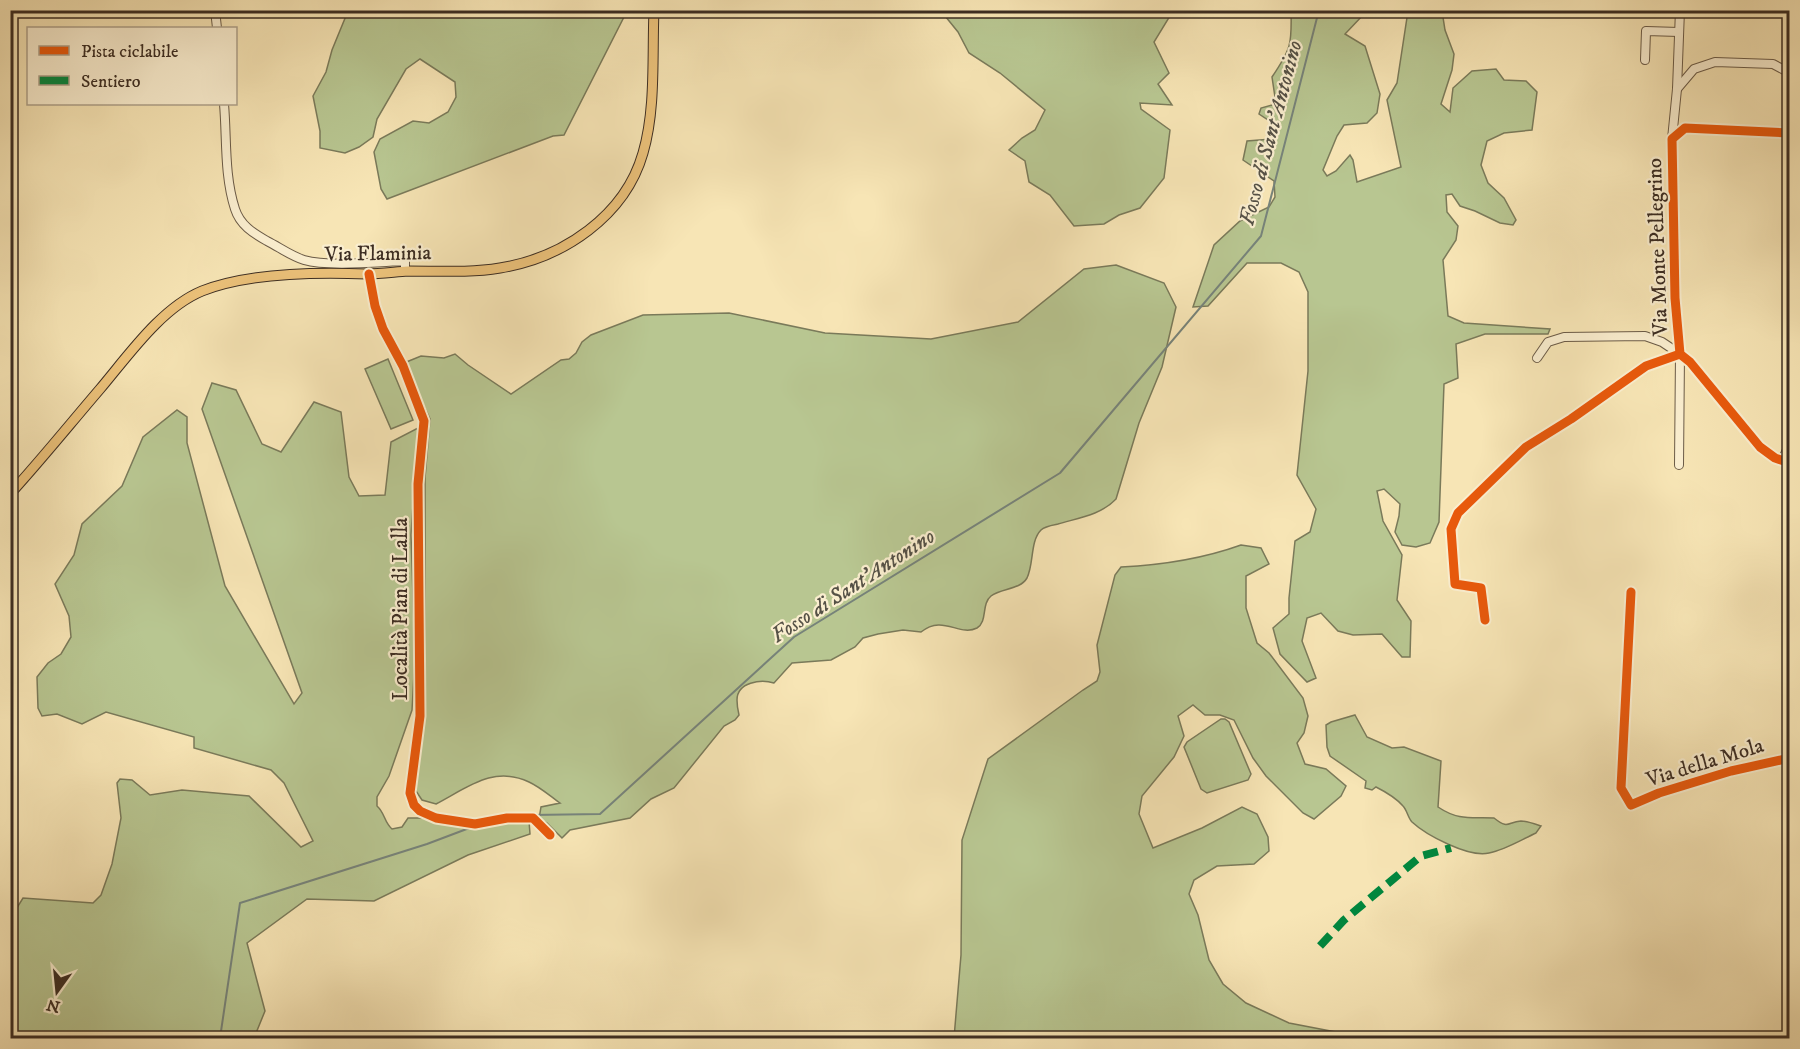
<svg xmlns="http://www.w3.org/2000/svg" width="1800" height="1049" viewBox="0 0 1800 1049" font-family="'IM FELL DW Pica',serif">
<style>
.green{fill:#b8c691;stroke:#7a7a5a;stroke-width:1.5}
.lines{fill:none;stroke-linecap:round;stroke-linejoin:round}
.stream{stroke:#77837a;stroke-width:2}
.minor-casing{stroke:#6b5b47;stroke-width:10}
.major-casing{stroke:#3c2d22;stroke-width:11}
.minor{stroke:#faeecf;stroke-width:8}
.major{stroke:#ecc27a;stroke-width:9}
.quiet{stroke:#00873e;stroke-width:8;stroke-dasharray:15 8;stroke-linecap:butt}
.cycleway-casing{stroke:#faeecf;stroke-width:13}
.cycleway{stroke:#e8590c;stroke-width:9}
.labels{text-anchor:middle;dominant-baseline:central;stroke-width:4.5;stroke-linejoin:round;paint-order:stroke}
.street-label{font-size:21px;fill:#3c2d22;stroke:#faeecf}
.water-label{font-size:22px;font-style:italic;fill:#555146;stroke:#faeecf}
</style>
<rect width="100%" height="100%" fill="#f7e5b5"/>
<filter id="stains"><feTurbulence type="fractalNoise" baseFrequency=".00333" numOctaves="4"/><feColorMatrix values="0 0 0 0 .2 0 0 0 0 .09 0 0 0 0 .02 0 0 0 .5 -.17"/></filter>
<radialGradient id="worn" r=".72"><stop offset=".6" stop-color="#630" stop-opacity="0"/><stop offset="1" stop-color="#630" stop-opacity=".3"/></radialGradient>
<g class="green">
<path d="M624,10L626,13L564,135L553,136L387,199L381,189L374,152L380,139L413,121L429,123L448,112L456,97L455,82L420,59L406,69L377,119L373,137L359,147L345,153L320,148V131L313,96L326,72L332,50L348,11Z"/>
<path d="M941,11H1173L1154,42L1169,73L1158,84L1172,105L1140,103L1141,109L1170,130L1164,178L1140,208L1119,215L1104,224L1074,226L1050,195L1029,182L1025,161L1009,150L1022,138L1035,130L1045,110L1000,73L969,53L958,32Z"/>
<path d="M1291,11H1365L1363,15L1345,34L1365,46L1380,94L1377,113L1367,123L1344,125L1337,136L1323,170L1327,176L1336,171L1350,155L1353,160L1357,182L1401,167L1387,100L1397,83L1408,11H1442L1445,30L1454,54L1452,70L1441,104L1450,112L1453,88L1472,71L1496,69L1504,80L1526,81L1537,92L1532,130L1504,133L1487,141L1481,165L1488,183L1504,198L1516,220L1513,225L1500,223L1475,211L1460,206L1452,194L1446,195L1447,212L1458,226L1456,240L1443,260L1448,316L1464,323L1550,329L1548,334H1485L1456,344L1458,378L1444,384L1439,522L1430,543L1416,547L1402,545L1395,532L1399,516L1400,504L1384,489L1377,491L1383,521L1402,555L1397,600L1411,621L1410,657H1402L1382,634L1353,635L1338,631L1321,613L1307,618L1302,641L1316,678L1307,682L1280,654L1273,628L1289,614V598L1295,541L1310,532L1316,509L1297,475L1308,371V292L1299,272L1281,263H1247L1208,306L1193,307L1214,245L1240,221L1269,207L1275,197L1274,181L1243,160L1247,141L1272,139L1274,124L1259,114L1261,108L1276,104L1272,77C1291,49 1292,44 1291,11Z"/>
<path d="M1116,265L1164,283L1176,307L1162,367L1139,423L1116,499C1101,515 1078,518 1058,524C1053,525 1045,526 1041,530C1030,541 1034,564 1027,578C1020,590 1001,588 991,596C981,604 988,621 977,628C959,637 943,614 921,632L903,630L878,634L863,638L855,647L831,660L792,663L774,683C761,679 737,682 737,700C737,705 738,711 739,715L735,720L724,726L674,788L651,799L630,818L570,830L562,838L547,823L539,819L541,807L560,803C550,796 540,787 529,782C493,765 467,788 436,804L422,800L414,788L425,717V478L430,419L404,363L421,356L444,358L455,354L468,365L511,394L561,360L569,359L576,353L582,342L591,335L643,315L729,313L825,333L931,339L1018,322L1084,269Z"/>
<path d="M388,359L413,420L391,429L365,369Z"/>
<path d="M212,383L236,390L262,444L281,452L314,402L341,412L349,477L359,496L385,495L391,442L418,428L411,535L415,657L412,710L389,776L377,797V806C385,813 384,822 392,829L402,827L408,818H428L468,829L515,817L529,821L530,834L468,855L374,901L307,899L247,943L265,1011L254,1038H11L10,919L23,898L93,903L101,895L112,864L121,818L117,783L120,779L132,780L150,795L182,790L249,796L301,847L313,841L284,783L271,770L194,748V737L106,712L82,724L57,714L42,716L38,708L37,677L48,663L61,654L71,637L69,616L55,584L74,555L82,524L122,486L143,437L177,410L187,417V443L225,586L294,704L302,693L202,409Z"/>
<path d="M1241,545L1261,548L1269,564L1246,576V608L1257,643L1269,653L1303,698L1308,716L1304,733L1297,743L1305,764L1326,769L1346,786L1341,796L1314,819L1303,813L1266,776L1253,758L1234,720L1220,715H1205L1193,705L1178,716L1184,736L1174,757L1142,796L1139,814L1153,848L1202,828L1242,807L1257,814L1268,837L1269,851L1254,864L1217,866L1194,880L1189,894L1198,915L1209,960L1223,984L1246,1003L1289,1023L1367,1038H954L961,955L962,840L988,759L1083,690L1097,681L1100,672L1097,645L1115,575L1121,567C1163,565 1202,559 1241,545Z"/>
<path d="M1355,715L1367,737L1392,748L1404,747L1441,761L1438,807C1459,821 1471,817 1494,818C1509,830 1507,822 1521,821C1527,821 1535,824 1541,826L1536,833C1521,840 1505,850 1489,853C1469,858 1426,835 1412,822C1408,818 1407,810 1403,806C1396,798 1386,792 1376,787L1372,790L1365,788L1366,781L1330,756L1327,747L1326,725L1331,722Z"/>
<path d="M1221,719H1225L1229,722L1251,774L1248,780L1207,793L1201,789L1184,747L1187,742Z"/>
</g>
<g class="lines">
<g class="stream">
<path d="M532,815L600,814L794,637L1060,473L1261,236L1319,10"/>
<path d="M220,1038L240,903L427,844L472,827"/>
</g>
<g class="minor-casing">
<g id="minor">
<path d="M215,10L217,28"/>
<path d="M1645,60L1646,31L1679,32"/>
<path d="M1677,89L1694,69L1715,62L1773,64L1786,71L1790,78"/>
<path d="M224,104C227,138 224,175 235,209C240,225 253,233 267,241C279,247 291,256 304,260C328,267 378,262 405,261V271"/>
<path d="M1790,133L1685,128L1672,139L1675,298L1680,354L1690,362L1760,447L1775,458L1790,463"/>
<path d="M1672,139L1677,89L1680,10"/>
<path d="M369,274L375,306L383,329L403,366L424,421L418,484L420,716L410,793L414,805L420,811L436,818L475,824L507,818H533L550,835"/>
<path d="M1537,358L1548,342L1564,337L1645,336L1662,342L1680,354"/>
<path d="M1782,461L1790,443"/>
<path d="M1679,465L1680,354"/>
<path d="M1631,592L1621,788L1631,805L1659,793L1731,771L1790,758"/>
<path d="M1485,620L1481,588L1455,584L1451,529L1458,513L1526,447L1571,419L1646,366L1680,354"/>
</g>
</g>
<g class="major-casing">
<path id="major" d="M10,494C41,460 70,424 100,389C128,356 161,308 202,291C248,273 318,272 367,274C380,274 394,272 408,271C439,271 470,273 500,268C563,258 625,216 643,153C656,109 652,56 654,10"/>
</g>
<use href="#minor" class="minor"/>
<use href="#major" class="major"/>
<path class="quiet" d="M1320,946L1344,920L1421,856L1451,848"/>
<g class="cycleway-casing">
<g id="cycleway">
<path d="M1790,133L1685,128L1672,139L1675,298L1680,354L1690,362L1760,447L1775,458L1790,463"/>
<path d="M369,274L375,306L383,329L403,366L424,421L418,484L420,716L410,793L414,805L420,811L436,818L475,824L507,818H533L550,835"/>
<path d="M1631,592L1621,788L1631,805L1659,793L1731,771L1790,758"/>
<path d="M1485,620L1481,588L1455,584L1451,529L1458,513L1526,447L1571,419L1646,366L1680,354"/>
</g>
</g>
<use href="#cycleway" class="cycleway"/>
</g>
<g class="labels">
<g class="street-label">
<text transform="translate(1658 247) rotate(-92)">Via Monte Pellegrino</text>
<text transform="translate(378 254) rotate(-1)">Via Flaminia</text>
<text transform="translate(401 609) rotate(-90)">Località Pian di Lalla</text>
<text transform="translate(1705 763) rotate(-17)">Via della Mola</text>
</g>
<g class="water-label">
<text transform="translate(1271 133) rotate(-75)">Fosso di Sant'Antonino</text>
<text transform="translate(853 586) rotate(-33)">Fosso di Sant'Antonino</text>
</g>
</g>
<rect width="1800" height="1049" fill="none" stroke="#f7e5b5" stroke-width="36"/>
<rect x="12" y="12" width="1776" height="1025" fill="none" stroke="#3c2d22" stroke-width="3"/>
<rect x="18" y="18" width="1764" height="1013" fill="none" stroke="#3c2d22" stroke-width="1.5"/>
<rect x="27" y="27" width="210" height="78" fill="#faeecf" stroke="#aea18a" stroke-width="1.5"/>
<rect x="39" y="46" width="30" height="9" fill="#e8590c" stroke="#aea18a" stroke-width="1.5"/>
<text x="81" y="57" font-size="18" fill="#3c2d22">Pista ciclabile</text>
<rect x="39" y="76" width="30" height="9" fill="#00873e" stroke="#aea18a" stroke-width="1.5"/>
<text x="81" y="87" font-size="18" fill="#3c2d22">Sentiero</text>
<g transform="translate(57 992) rotate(195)" stroke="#faeecf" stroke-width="4.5" paint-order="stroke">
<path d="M0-4.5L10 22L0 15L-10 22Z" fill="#3c2d22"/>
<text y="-9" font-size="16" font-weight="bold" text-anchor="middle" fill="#3c2d22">N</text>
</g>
<rect width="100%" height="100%" filter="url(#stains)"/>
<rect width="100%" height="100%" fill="url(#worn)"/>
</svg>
